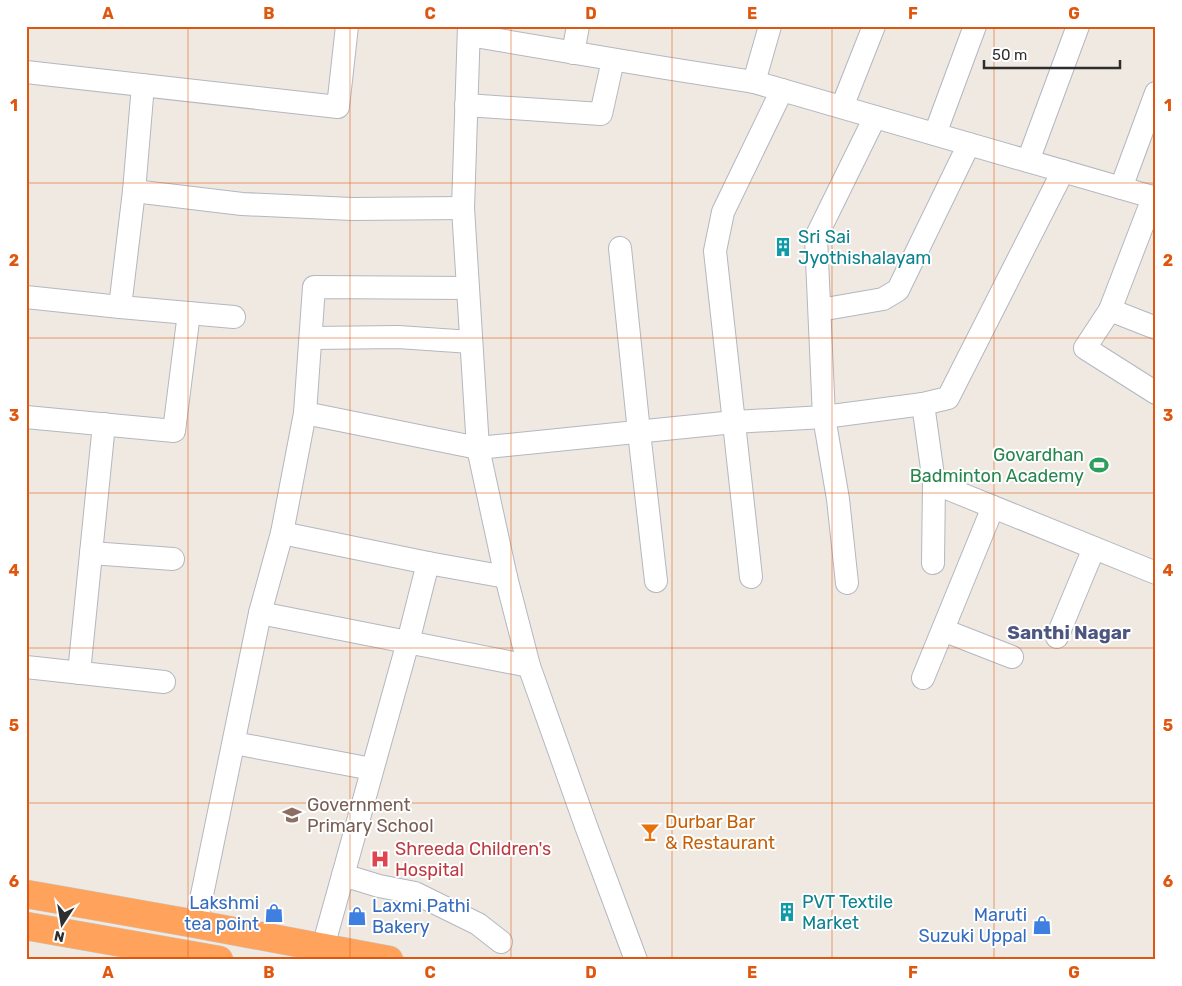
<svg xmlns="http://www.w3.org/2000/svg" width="1182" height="986" viewBox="0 0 1182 986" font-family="Rubik,sans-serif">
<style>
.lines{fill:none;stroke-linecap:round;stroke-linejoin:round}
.minor-casing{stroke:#b4b7c1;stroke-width:24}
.highway-casing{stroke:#c9c9c9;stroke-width:29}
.minor{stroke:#fff;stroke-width:22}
.highway{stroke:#ffa35c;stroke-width:28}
.grid{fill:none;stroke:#df570e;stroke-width:1;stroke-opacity:0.55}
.labels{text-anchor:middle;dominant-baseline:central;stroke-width:4;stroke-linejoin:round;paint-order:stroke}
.culture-label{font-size:18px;fill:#0d838f;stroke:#fff;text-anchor:start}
.leisure-label{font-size:18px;fill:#27864d;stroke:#fff;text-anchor:end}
.education-label{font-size:18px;fill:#785e54;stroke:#fff;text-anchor:start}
.food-label{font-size:18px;fill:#c56008;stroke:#fff;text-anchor:start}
.health-label{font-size:18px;fill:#be3a42;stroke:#fff;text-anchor:start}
.shop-label{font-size:18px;fill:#366cbe;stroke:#fff;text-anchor:end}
.neighbourhood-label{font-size:19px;font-weight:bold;fill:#4d5680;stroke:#fff}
.neatline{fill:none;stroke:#df570e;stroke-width:2}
.grid-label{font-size:16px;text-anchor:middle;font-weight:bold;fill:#df570e}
</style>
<rect width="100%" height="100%" fill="#efe9e1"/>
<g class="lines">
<g class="minor-casing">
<g id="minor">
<path d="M469,26L463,208L478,448L506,577L529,666L586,826L636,960"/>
<path d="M469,35L659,67L754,82L1156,198"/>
<path d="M573,53L578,26"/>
<path d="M26,72L338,107L347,26"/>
<path d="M754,82L770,26"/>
<path d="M466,105L601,114L613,60"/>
<path d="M842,107L874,26"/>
<path d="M935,134L975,26"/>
<path d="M1028,161L1078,26"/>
<path d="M1121,188L1156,93"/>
<path d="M134,191L242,204L352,209L463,208"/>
<path d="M1153,198L1110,310L1085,348L1156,393"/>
<path d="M620,248L639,432L656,581"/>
<path d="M26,297L120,307L234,317"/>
<path d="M120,307L134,191L143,85"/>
<path d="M820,310L883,299L898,290L969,144"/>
<path d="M1110,310L1156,328"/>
<path d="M311,338L398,337L471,342"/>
<path d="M923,404L934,483L1156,573"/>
<path d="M305,413L478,448L734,422L824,417L923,404L948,398L1063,171"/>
<path d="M26,417L174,431L189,313"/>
<path d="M282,533L428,563L506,577"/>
<path d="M91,553L173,559"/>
<path d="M933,563L934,483"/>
<path d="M751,577L715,251L723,212L782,90"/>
<path d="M847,583L838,499L824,417L816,237L875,117"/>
<path d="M260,613L529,666"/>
<path d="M943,630L1012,657"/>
<path d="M1057,637L1094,548"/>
<path d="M26,667L164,682"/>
<path d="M79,673L104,424"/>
<path d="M923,678L993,507"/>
<path d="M234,743L372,769"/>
<path d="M343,875L379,886L415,893L478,924L501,942"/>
<path d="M196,924L260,613L282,533L305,413L314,287L468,288"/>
<path d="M323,947L408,642L428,563"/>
</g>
</g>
<g class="highway-casing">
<g id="highway">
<path d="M26,894L55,899L196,924L389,960"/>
<path d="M26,926L219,960"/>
</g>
</g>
<use href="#minor" class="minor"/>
<use href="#highway" class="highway"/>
</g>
<path class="grid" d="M188,26V960M350,26V960M511,26V960M672,26V960M832,26V960M994,26V960M26,183H1156M26,338H1156M26,493H1156M26,648H1156M26,803H1156"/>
<defs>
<g id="building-bare" transform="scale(1.5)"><path d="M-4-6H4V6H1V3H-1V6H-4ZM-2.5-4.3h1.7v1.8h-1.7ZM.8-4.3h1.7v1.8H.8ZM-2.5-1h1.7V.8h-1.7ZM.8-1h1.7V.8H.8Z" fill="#0f9aa8" stroke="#fff" stroke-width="2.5" paint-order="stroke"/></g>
<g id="stadium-bare" transform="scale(1.5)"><path d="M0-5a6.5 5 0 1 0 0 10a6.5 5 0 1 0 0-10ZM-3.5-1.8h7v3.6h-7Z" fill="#2e9e5b" stroke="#fff" stroke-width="2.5" paint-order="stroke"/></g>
<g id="school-bare" transform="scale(1.5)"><path d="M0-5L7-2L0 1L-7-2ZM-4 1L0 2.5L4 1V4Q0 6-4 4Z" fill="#8d6e63" stroke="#fff" stroke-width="2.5" paint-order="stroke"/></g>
<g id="bar-bare" transform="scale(1.5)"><path d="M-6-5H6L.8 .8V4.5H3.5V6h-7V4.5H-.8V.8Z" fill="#e8710a" stroke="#fff" stroke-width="2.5" paint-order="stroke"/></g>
<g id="hospital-bare" transform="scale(1.5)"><path d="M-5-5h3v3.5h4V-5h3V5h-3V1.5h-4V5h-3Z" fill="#e0444e" stroke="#fff" stroke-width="2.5" paint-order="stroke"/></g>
<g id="shop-bare" transform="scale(1.5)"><path d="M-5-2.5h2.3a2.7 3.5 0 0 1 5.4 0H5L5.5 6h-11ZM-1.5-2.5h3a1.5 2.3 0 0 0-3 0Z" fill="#3f7fe0" stroke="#fff" stroke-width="2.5" paint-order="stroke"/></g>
</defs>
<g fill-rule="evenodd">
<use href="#building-bare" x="783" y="247"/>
<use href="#stadium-bare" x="1099" y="465"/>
<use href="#school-bare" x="292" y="815"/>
<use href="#bar-bare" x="650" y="832"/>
<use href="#hospital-bare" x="380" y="859"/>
<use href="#building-bare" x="787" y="912"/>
<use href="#shop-bare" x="274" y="913"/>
<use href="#shop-bare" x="357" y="916"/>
<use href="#shop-bare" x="1042" y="925"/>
</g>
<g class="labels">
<g class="culture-label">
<text x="798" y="237">Sri Sai<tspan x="798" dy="21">Jyothishalayam</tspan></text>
<text x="802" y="902">PVT Textile<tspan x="802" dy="21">Market</tspan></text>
</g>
<g class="leisure-label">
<text x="1084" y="455">Govardhan<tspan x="1084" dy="21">Badminton Academy</tspan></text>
</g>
<g class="education-label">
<text x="307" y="805">Government<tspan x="307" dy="21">Primary School</tspan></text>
</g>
<g class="food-label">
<text x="665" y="822">Durbar Bar<tspan x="665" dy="21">&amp; Restaurant</tspan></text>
</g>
<g class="health-label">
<text x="395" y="849">Shreeda Children's<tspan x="395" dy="21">Hospital</tspan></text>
</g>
<g class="shop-label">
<text x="259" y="903">Lakshmi<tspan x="259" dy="21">tea point</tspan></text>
<text x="372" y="906" text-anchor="start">Laxmi Pathi<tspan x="372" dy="21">Bakery</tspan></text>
<text x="1027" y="915">Maruti<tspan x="1027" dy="21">Suzuki Uppal</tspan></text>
</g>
<g class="neighbourhood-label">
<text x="1069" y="632">Santhi Nagar</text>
</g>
</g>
<rect width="1182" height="986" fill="none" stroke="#ffffff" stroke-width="55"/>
<g transform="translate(62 924) rotate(192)" stroke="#ffffff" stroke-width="4" paint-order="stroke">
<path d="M0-4L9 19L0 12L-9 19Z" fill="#2e2e2e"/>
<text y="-8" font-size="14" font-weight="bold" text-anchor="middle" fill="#2e2e2e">N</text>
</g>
<path d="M984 60v8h136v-8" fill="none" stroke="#2e2e2e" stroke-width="2.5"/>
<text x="992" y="60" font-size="15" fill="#2e2e2e" stroke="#ffffff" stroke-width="4" paint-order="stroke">50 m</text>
<rect x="28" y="28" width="1126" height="930" class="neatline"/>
<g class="grid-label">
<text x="108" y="19">A</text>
<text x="269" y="19">B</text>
<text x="430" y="19">C</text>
<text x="591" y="19">D</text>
<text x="752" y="19">E</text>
<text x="913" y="19">F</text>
<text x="1074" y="19">G</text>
<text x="14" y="111">1</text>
<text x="1168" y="111">1</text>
<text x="14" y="266">2</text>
<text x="1168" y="266">2</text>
<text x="14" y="421">3</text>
<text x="1168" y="421">3</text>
<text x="14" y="576">4</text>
<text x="1168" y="576">4</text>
<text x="14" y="731">5</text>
<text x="1168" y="731">5</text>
<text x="14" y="887">6</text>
<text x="1168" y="887">6</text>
<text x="108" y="978">A</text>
<text x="269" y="978">B</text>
<text x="430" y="978">C</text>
<text x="591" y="978">D</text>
<text x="752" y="978">E</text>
<text x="913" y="978">F</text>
<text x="1074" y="978">G</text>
</g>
</svg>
